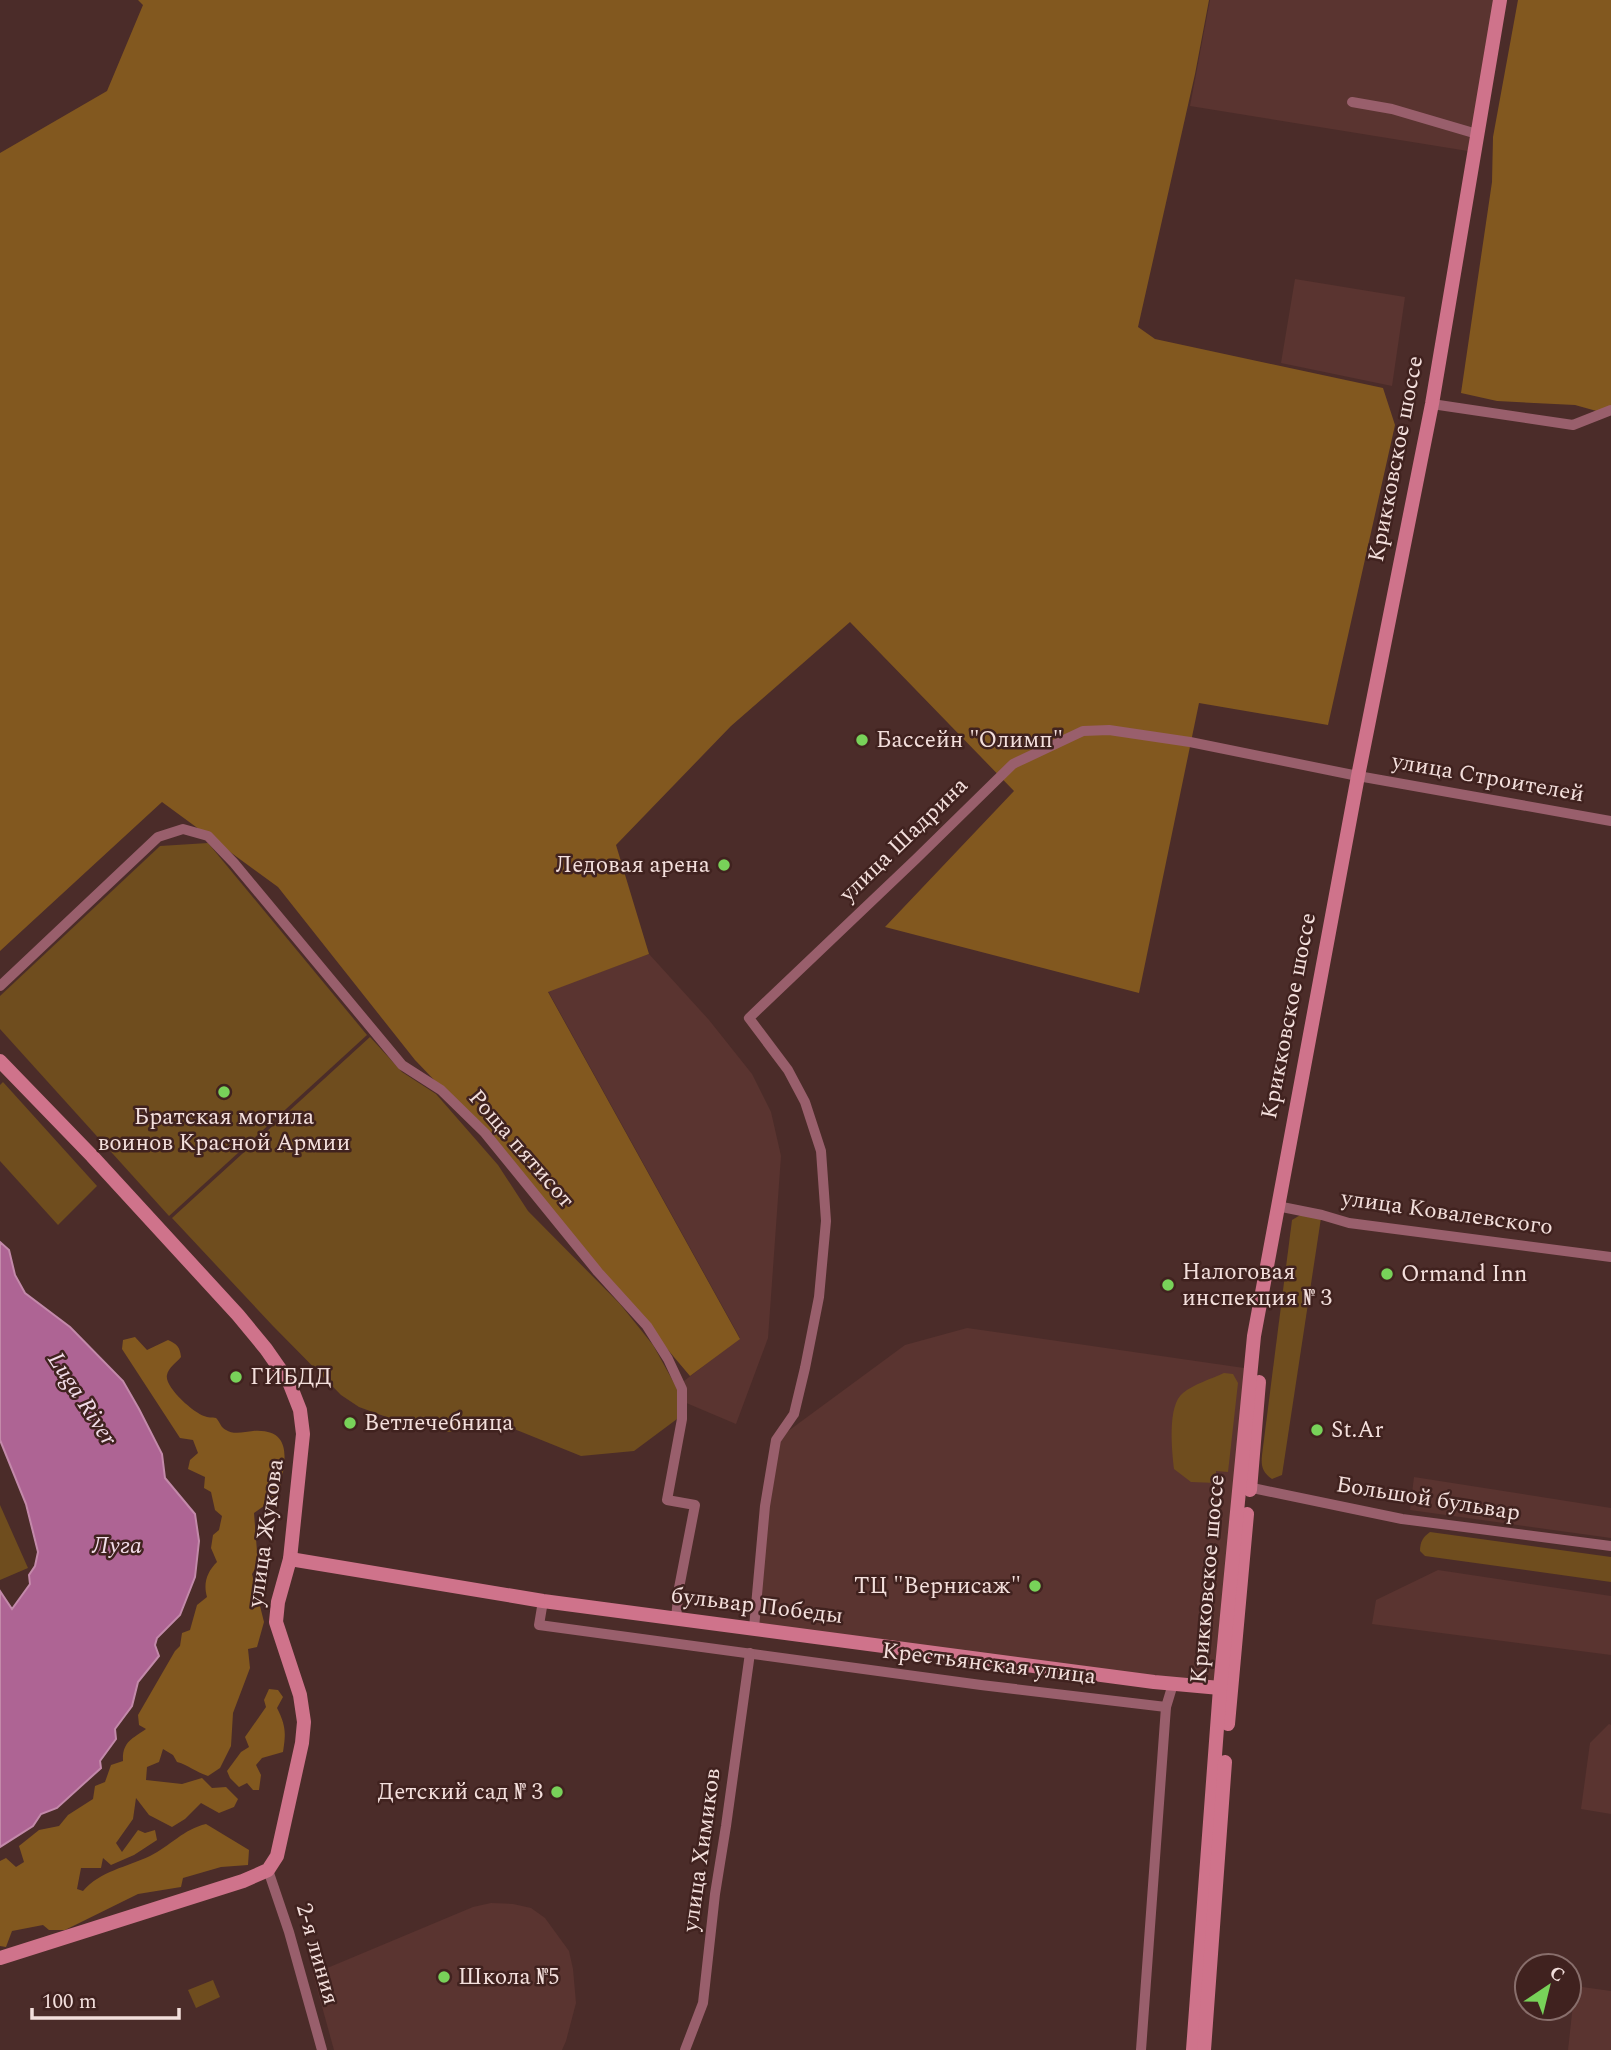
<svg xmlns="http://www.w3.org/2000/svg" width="1611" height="2050" viewBox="0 0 1611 2050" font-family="Spectral,serif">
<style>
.built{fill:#5a3430}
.green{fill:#6f4d1e}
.forest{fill:#82581f}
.water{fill:#ae6494;stroke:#c389aa;stroke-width:2}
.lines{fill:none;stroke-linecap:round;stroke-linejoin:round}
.street{stroke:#995f6c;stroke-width:10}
.secondary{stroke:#cf738b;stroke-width:14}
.poi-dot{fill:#78d259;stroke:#40221f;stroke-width:2.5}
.labels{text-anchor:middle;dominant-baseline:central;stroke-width:5;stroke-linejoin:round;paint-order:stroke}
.street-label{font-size:23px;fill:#f3dfdc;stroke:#40221f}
.poi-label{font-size:23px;fill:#f3dfdc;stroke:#40221f;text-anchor:start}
.water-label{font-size:24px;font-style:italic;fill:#f2dde9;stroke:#40221f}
</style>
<rect width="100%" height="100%" fill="#4b2c29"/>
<g class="built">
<path d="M1210,0H1500L1474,152L1190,106Z"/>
<path d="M1295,279L1405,297L1392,386L1281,363Z"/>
<path d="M649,954L709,1020L752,1074L771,1112L781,1156L768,1338L736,1424L684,1402V1381L740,1338L548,991Z"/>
<path d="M967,1328L1251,1369L1220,1688L754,1628L776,1440L905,1345Z"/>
<path d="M1414,1477L1611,1508V1538L1410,1510Z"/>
<path d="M1438,1570L1611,1596V1655L1372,1624L1376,1600Z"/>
<path d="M1609,1724L1611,1725V1814L1581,1809L1590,1743Z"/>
<path d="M491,1903L513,1904L531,1908L545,1918L569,1951L573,1969L576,2003L566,2041L562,2050H334L313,1974L473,1907Z"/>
<path d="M1575,1986L1611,1991V2050H1568Z"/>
</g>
<g class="green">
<path d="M208,843L367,1035L169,1216L0,1029V996L160,846Z"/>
<path d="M370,1037L402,1072L436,1094L498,1165L528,1211L620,1304L653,1345L679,1392L677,1419L634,1451L581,1456L497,1422L449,1432L403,1423L359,1407L341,1395L273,1326L172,1218Z"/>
<path d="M3,1082L97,1186L58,1225L0,1161V1085Z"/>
<path d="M1302,1214L1321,1218L1282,1475L1272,1479C1262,1472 1261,1466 1262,1455L1292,1220Z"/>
<path d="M1224,1373L1233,1374L1238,1383L1228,1472L1216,1471V1483L1191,1482L1174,1469C1172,1451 1167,1405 1183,1393C1194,1384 1211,1379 1224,1373Z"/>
<path d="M0,1505L28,1568L0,1580Z"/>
<path d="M1430,1532L1611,1557V1582L1425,1556L1420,1551C1420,1542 1423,1537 1430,1532Z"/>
<path d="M213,1980L220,1997L196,2008L188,1990Z"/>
</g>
<g class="forest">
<path d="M138,0H1209L1195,74L1138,327L1155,339L1383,388L1395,425L1328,725L1199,703L1139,993L885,927L1014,791L850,622L731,726L616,845L649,954L548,992L740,1339L690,1376L485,1133L415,1060L278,887L162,802L0,951V153L107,91L143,5Z"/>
<path d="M1518,0H1611V415L1575,405L1497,401L1461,393L1492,182L1493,137Z"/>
<path d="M135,1337L147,1350L168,1340C177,1344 180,1347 181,1357C177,1362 168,1368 167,1375C164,1387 194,1413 204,1416C208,1418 212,1417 216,1418C220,1422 221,1428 226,1430C233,1435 245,1432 253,1431C297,1428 284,1467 278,1496L254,1513L258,1564L252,1574L264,1622L257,1647L248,1649L250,1668L233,1713L231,1746L220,1768L208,1776C195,1772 189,1765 177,1762L173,1755L163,1749L159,1762L147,1767L146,1780L182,1784L202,1778L212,1788L226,1787L238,1799L234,1807L219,1813L201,1803L185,1819L172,1827L149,1815L136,1798L133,1819L116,1843L122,1852L138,1830L145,1833L155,1830L157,1840L134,1855L111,1865L103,1858L101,1868H81L77,1889L83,1891C100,1871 127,1867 150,1856C170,1846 184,1829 206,1824L249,1850L248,1865L221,1867L183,1878L181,1887L138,1894L65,1930H49L43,1925L12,1931L6,1947L0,1946V1861L6,1858L16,1867L24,1862L19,1846L39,1830L59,1826L68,1815L93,1799L95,1786L105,1782L111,1765L123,1761C122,1742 132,1739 146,1729L139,1725L138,1715L175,1651L180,1646L182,1633L190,1630L197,1605L207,1597C203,1583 207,1572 217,1562L211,1548L213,1535L219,1530L222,1516L215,1510L211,1492L204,1488L205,1477L188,1469L190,1460L198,1453L193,1440L180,1438L122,1349L123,1340Z"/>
<path d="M269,1689L278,1690L283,1697L277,1708C286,1726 286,1733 283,1752L262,1758L256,1765L261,1775L259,1790H253L247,1783L239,1787L230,1778L227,1771L241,1752L249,1747L245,1737L266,1707L264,1700Z"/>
</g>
<path class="water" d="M0,1242L9,1250L15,1275L25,1293L70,1327L123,1381L139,1409L162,1454L165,1478L195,1514L199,1541L195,1577L180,1615L157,1638L155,1645L159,1656L138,1682L132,1706L115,1729L116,1739L100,1761L101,1768L57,1808L41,1814L33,1826L0,1847V1591L12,1609L30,1584L29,1575L35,1566L38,1552L26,1504L0,1440Z"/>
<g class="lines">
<g class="street">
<path d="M1352,102L1392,109L1477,134"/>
<path d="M1432,404L1573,425L1611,410"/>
<path d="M0,986L158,837L183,829L208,836L234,863L402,1065L441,1090L485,1133L598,1272L647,1326L668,1359L682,1389V1419L667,1500L695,1505L679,1588L676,1618"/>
<path d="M1277,1206L1322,1215L1349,1223L1611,1257"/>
<path d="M1243,1486L1402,1519L1611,1546"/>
<path d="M543,1601L539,1625L981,1685L1166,1707"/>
<path d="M754,1628L765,1506L776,1440L794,1414L805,1368L819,1297L826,1221L821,1151L805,1102L788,1070L749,1018L916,859L1013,764L1083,731L1109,730L1190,742L1358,776L1611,821"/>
<path d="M268,1870L289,1932L322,2050"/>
<path d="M685,2050L703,2003L715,1894L726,1826L750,1653"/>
<path d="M1141,2050L1166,1707L1173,1684"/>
</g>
<g class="secondary">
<path d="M0,1061L92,1156L238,1315L266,1349L289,1382L300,1410L303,1434L290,1559L278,1602L276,1622L300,1695L304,1722L302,1743L277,1856L268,1870L243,1881L0,1958"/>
<path d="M1250,1490L1259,1382"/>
<path d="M290,1559L543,1601L1154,1682L1220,1688"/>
<path d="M1228,1724L1247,1514"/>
<path d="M1193,2050L1220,1688L1254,1336L1358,776L1432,404L1500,0"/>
<path d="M1204,2050L1225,1762"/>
</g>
</g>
<g class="poi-dot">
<circle cx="862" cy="740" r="7"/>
<circle cx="724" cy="865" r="7"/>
<circle cx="224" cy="1092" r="7"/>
<circle cx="1387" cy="1274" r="7"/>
<circle cx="1168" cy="1285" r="7"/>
<circle cx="236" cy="1377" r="7"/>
<circle cx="350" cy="1423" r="7"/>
<circle cx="1317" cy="1430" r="7"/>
<circle cx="1035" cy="1586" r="7"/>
<circle cx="557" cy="1792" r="7"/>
<circle cx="444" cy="1977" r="7"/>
</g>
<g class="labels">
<g class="street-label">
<text transform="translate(1396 459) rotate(-79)">Крикковское шоссе</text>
<text transform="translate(1488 778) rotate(10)">улица Строителей</text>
<text transform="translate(904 840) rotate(-44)">улица Шадрина</text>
<text transform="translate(1289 1016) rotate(-79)">Крикковское шоссе</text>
<text transform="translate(521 1149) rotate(49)">Роща пятисот</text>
<text transform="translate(1447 1213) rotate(8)">улица Ковалевского</text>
<text transform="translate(1428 1499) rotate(9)">Большой бульвар</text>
<text transform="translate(266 1533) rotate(-82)">улица Жукова</text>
<text transform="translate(1208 1579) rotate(-85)">Крикковское шоссе</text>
<text transform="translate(757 1606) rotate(7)">бульвар Победы</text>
<text transform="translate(989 1664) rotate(7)">Крестьянская улица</text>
<text transform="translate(702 1850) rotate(-82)">улица Химиков</text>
<text transform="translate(317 1954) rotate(74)">2-я линия</text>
</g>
<g class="poi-label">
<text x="876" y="740">Бассейн "Олимп"</text>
<text x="710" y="865" text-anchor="end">Ледовая арена</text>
<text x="224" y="1117" text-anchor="middle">Братская могила<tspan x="224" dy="26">воинов Красной Армии</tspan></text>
<text x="1182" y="1272">Налоговая<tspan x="1182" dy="26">инспекция № 3</tspan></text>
<text x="1401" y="1274">Ormand Inn</text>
<text x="250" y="1377">ГИБДД</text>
<text x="364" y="1423">Ветлечебница</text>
<text x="1331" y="1430">St.Ar</text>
<text x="1021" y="1586" text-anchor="end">ТЦ "Вернисаж"</text>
<text x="543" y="1792" text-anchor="end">Детский сад № 3</text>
<text x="458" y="1977">Школа №5</text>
</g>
<g class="water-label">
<text transform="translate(82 1399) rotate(57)">Luga River</text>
<text x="117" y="1546">Луга</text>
</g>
</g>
<g transform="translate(1548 1987) rotate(35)"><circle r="33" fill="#40221f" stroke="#886e6b" stroke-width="2"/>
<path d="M0-5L12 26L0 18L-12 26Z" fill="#78d259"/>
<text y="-10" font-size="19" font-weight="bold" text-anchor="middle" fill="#f3dfdc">С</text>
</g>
<path d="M32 2008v10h147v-10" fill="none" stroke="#f3dfdc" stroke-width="3.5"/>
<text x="42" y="2008" font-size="21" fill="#f3dfdc" stroke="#40221f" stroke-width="5" paint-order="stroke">100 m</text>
</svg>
